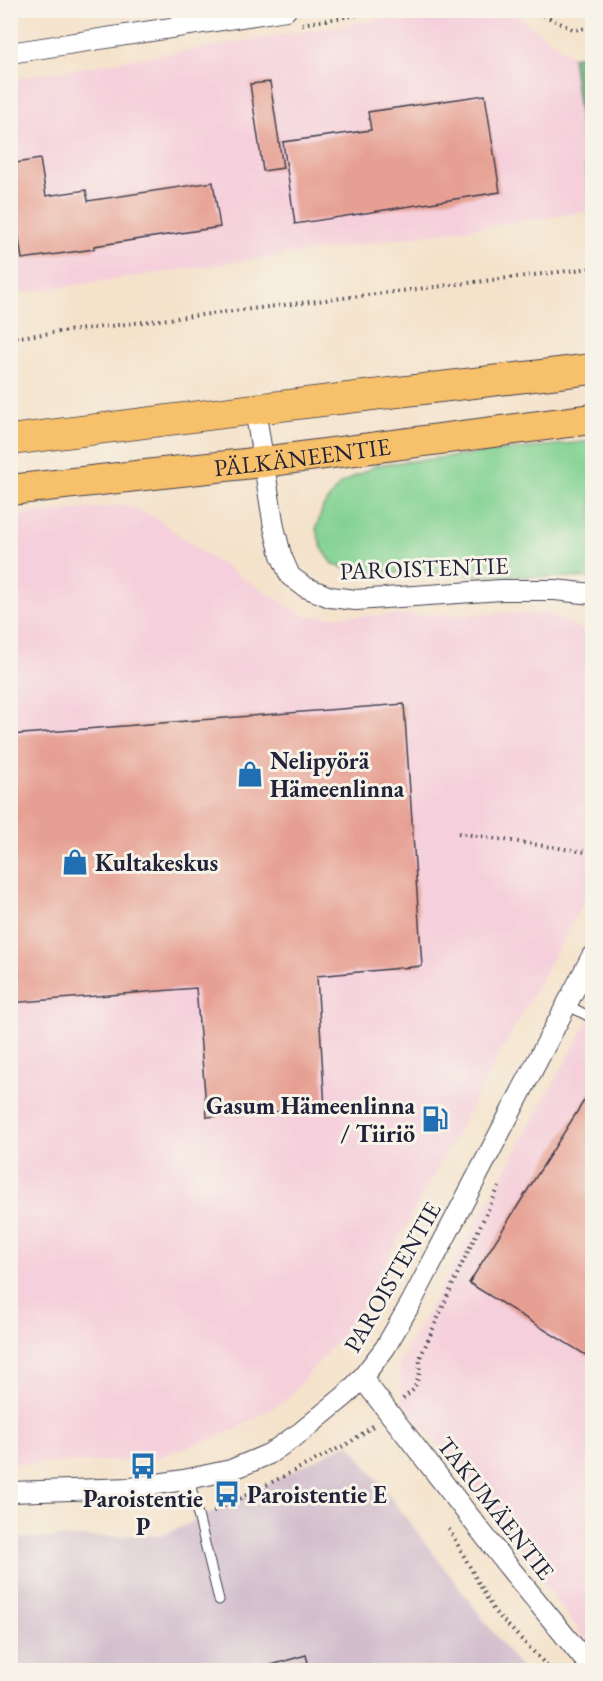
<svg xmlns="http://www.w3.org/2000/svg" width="603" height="1681" viewBox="0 0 603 1681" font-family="'EB Garamond',serif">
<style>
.built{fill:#f5cfdb}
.industrial{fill:#d1bdcc}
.green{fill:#81d191;stroke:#527a66;stroke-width:1.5}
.forest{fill:#68b37b;stroke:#456a5b;stroke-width:1.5}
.building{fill:#e6a093}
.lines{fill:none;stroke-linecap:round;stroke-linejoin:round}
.lane-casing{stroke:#423f50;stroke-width:11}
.street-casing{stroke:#423f50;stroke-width:22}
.primary-casing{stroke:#423f50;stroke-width:32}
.path{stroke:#423f50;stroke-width:4;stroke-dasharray:1.5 4.5;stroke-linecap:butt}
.lane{stroke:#fff;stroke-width:9}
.street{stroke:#fff;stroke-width:20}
.primary{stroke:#f7c06b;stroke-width:30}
.labels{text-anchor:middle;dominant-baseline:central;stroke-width:6;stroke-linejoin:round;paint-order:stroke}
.street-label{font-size:24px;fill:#22223b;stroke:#f7f3e8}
.poi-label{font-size:24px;font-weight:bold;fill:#22223b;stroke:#f7f3e8;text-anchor:start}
</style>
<rect width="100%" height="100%" fill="#f7f3e8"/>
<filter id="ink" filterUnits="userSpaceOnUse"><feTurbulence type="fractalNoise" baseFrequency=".0167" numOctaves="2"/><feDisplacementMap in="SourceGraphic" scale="12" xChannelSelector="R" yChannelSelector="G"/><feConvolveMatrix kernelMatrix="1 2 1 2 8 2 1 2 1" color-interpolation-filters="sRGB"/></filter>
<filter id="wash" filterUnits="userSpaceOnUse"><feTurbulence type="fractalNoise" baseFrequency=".008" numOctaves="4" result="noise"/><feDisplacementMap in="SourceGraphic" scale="24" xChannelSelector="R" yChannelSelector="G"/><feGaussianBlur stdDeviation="1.35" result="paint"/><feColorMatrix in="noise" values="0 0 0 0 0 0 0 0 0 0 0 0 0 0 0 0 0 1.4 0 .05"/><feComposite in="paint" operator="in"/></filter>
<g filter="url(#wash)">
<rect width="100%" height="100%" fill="#f4e2ca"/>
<g class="built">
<path d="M439,10L511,11L572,57L592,211L11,294V79Z"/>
<path d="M126,505L156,518L209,557L306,617L547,613L592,634V886L353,1322L286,1400L235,1430L150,1460L11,1464L10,516Z"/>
<path d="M592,1014V1649L519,1549L402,1400L399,1363Z"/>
</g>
<path class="industrial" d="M349,1443L522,1670H11L10,1539L164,1535L199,1519Z"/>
<path class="green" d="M592,441V578L356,572L333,564L322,548L316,529L323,507L340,484L377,465Z"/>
<path class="forest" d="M592,54V212L572,57Z"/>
<g id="blocks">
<g class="building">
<path d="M270,82L283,168L263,171L250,84Z"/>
<path d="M485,95L500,192L295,224L283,142L371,130L368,112Z"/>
<path d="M40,159L46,196L86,190L88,201L213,182L220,227L94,246V249L22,259L10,182V164Z"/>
<path d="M404,704L422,966L317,976L325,1108L207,1117L196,988L10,1003V735Z"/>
<path d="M592,1088V1359L469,1283Z"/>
<path d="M306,1655L310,1670H254Z"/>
</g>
</g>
</g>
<g filter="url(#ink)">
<use href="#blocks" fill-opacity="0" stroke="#423f50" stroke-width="1.5"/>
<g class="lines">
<g class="lane-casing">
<g id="lane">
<path d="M567,1005L592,1018"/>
<path d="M189,1479L219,1600"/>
</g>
</g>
<g class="street-casing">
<g id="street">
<path d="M10,53L286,10"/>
<path d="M255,409L274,527L281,555L290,576L305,587L330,597L356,600L501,590H555L592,594"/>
<path d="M362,1378L508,1566L592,1669"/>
<path d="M10,1492L131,1488L184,1480L231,1470L269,1454L301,1432L346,1395L362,1378L385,1348L412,1301L592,956"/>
</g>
</g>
<g class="primary-casing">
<g id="primary">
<path d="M10,440L255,409L592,369"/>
<path id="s1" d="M10,490L263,462L592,419"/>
</g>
</g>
<g class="path">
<path d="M533,10L574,30L592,27"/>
<path d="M302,24L387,10"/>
<path d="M10,338L592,268"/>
<path d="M458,833L592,853"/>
<path d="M403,1399L414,1389L419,1376L420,1358L461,1266L499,1187"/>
<path d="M213,1512L349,1443L373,1426"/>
<path d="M449,1529L494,1611L551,1670"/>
</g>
<use href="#lane" class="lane"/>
<use href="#street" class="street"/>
<use href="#primary" class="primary"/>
</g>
</g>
<defs>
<g id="shop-bare" transform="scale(2.07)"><path d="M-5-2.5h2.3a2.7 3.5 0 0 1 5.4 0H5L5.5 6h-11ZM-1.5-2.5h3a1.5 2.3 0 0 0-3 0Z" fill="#1f6fb2" stroke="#f7f3e8" stroke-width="2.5" paint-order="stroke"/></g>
<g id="fuel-bare" transform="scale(2.07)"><path d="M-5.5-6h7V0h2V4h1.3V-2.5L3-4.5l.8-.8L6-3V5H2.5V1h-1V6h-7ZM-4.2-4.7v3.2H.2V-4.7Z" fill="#1f6fb2" stroke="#f7f3e8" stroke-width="2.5" paint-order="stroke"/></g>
<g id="bus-bare" transform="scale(2.07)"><path d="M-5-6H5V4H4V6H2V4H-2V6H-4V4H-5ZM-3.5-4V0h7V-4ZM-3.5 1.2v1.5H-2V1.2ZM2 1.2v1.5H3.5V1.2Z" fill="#1f6fb2" stroke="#f7f3e8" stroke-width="2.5" paint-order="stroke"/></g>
</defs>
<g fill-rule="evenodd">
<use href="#shop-bare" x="250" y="774"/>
<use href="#shop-bare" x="75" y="862"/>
<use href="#fuel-bare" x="435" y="1119"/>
<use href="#bus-bare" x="143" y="1466"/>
<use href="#bus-bare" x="227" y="1494"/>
</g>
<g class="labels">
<g class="street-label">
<text stroke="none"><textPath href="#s1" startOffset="294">PÄLKÄNEENTIE</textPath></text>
<text transform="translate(424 568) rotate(-2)">PAROISTENTIE</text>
<text transform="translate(392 1277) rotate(-60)">PAROISTENTIE</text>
<text transform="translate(496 1508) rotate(52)">TAKUMÄENTIE</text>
</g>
<g class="poi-label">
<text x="270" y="760">Nelipyörä<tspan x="270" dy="28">Hämeenlinna</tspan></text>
<text x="95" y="862">Kultakeskus</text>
<text x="415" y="1105" text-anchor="end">Gasum Hämeenlinna<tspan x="415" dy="28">/ Tiiriö</tspan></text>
<text x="247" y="1494">Paroistentie E</text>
<text x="143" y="1498" text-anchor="middle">Paroistentie<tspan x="143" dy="28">P</tspan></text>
</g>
</g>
<rect width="603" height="1681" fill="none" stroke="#f7f3e8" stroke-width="36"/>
</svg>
